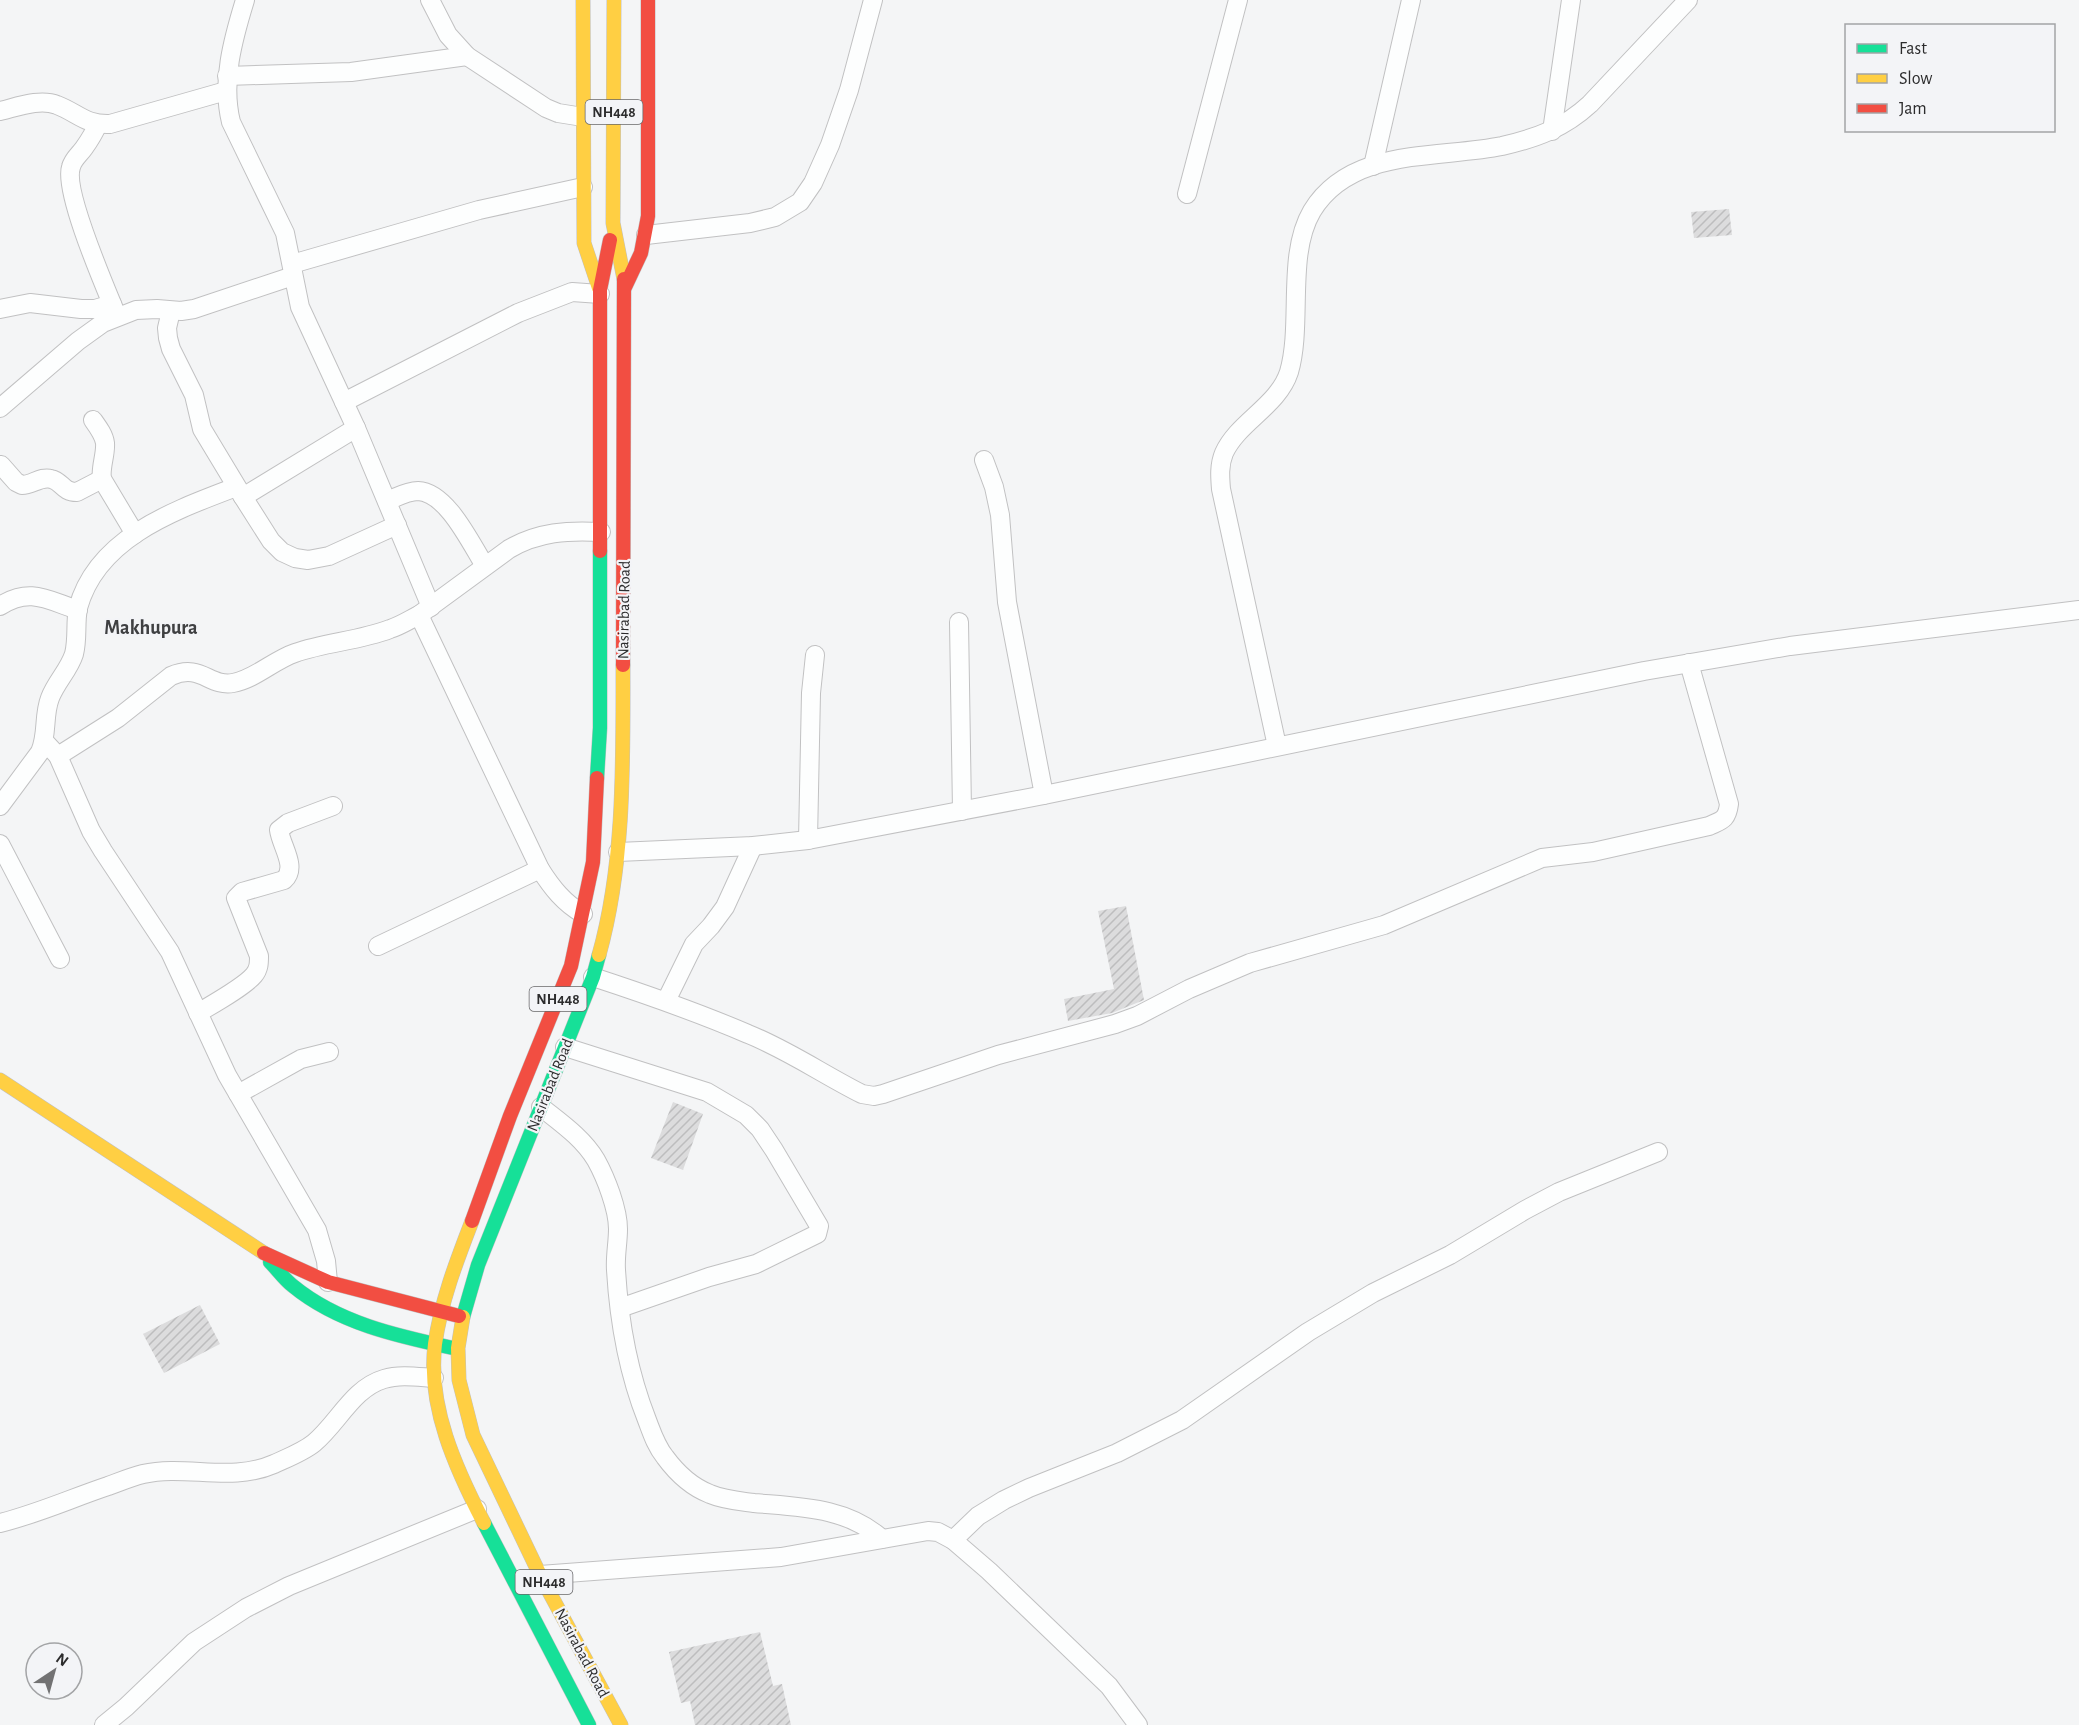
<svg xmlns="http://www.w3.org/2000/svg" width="2079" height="1725" viewBox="0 0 2079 1725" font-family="'Alegreya Sans',sans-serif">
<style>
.building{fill:url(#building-hatch)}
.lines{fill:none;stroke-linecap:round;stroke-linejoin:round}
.street-casing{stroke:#c1c1c2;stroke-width:20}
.fast-casing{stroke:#c1c1c2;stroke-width:15}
.slow-casing{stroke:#c1c1c2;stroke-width:15}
.jam-casing{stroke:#c1c1c2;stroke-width:15}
.street{stroke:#fdfefe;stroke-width:18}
.fast{stroke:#16e098;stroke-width:14}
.slow{stroke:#ffcf43;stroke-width:14}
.jam{stroke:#f24e42;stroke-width:14}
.labels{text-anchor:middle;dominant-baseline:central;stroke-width:4.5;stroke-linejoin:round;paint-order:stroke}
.shield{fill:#f3f4f7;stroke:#68686a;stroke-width:1.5}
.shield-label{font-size:15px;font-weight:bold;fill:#2c2c2d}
.street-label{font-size:16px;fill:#2c2c2d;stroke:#f3f4f7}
.quarter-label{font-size:20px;font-weight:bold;fill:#3f4042;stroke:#f3f4f7}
</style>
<defs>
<pattern id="building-hatch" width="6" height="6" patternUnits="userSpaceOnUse" patternTransform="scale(1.5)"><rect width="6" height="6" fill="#dcdcdd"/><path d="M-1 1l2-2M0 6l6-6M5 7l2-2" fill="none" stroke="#bdbdbe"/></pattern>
</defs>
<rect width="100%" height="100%" fill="#f4f5f6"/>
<g class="building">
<path d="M1729,209L1732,235L1694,238L1691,212Z"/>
<path d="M1126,906L1144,1000L1112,1013L1068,1021L1064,999L1114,989L1098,911Z"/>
<path d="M673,1102L703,1114L683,1170L651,1158Z"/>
<path d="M200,1305L220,1344L164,1373L143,1334Z"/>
<path d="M760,1632L773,1686L782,1684L791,1725H695L690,1701L681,1703L669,1652Z"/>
</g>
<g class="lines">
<g class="street-casing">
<g id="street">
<path d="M245,0C233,39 221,82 231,122L285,233L300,307L356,428L431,607"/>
<path d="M430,0L448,35L467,56L546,108L558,113L583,117"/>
<path d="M227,76L351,72L467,56"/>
<path d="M0,111C17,107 40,98 57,105C78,113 85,125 110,124L226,91"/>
<path d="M98,124C94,133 89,141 84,148C79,155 73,159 71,167C63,191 106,289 117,316"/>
<path d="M1552,131L1571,0"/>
<path d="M1373,166L1411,0"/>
<path d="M1187,194L1238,0"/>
<path d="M646,235L750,223L775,217L800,202L813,183L830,145L849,90L873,0"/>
<path d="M292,264L479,210L583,187"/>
<path d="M0,309L30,303L81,309H95L112,304"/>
<path d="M171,311L167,328L168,338L171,349L194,395L202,429L243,497L271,541L282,552L295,558L308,560L329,556L397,525"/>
<path d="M344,402L518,313L572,292L600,294"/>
<path d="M0,408L78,341L103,323L136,310L157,309L181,311L194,309L293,276"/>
<path d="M93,420C98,427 104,435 105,443C106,455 100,467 102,479L135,534"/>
<path d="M984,460L994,487L1000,515L1007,602L1044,795"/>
<path d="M1,465L16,482L22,485C32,485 41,476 51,479C62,481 62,492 77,492L102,479"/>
<path d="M243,497L356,428"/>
<path d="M387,501C397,497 407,491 418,491C447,492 471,544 485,566"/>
<path d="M0,606C30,587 47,600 78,610"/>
<path d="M419,615L540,869C552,888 564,903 583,914"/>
<path d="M959,622L962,811"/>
<path d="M45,742L58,756L91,831L103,851L170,952L227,1075L317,1230L326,1261L328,1282"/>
<path d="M1277,746L1221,489C1220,477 1219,465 1224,453C1238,422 1278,406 1289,372C1303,324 1286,255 1312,211C1351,147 1438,159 1502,146C1537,138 1564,128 1590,104L1688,0"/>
<path d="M58,756L118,718L171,676C201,663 209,687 233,683C255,679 274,660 295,653C326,642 359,641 390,629C400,626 409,620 419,615L509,549C538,532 568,530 601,532"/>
<path d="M0,806L40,752C48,734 43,716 50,698C56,682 69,670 74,654C78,639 75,623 78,608C97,537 176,510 236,487"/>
<path d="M808,840L811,693L815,655"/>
<path d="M0,844L60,959"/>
<path d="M618,852L753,846L808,840L1044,795L1644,671L1790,646L2079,610"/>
<path d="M378,946L540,869"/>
<path d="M593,977C645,994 697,1012 748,1034C788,1050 824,1075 862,1094L874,1096L883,1094L998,1055L1115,1024L1137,1016L1189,989L1250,963L1384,925L1542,858L1593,852L1709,826C1722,820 1727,820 1729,804L1689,663"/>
<path d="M666,1001L694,944L711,926L725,907L753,846"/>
<path d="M198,1013C213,1004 244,987 254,975C259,969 259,963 259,956L236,898L242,892L284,880C298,867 281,846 279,830L288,823L333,806"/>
<path d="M565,1047L707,1092L746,1115L760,1129L774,1150L819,1226L817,1234L756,1264L709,1277L620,1308"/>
<path d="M238,1094L301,1059L329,1052"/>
<path d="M541,1107C561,1123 583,1138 596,1160C606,1178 618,1209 618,1229C618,1243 615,1256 616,1270C619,1321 628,1372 647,1420C652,1433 656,1446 665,1457C676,1472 692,1487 710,1494C724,1500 739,1501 754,1503C799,1507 847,1507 882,1539"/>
<path d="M0,1523C37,1514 72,1498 108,1486C119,1482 131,1477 143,1474C186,1464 231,1483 274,1464C287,1458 303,1452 314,1443C338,1423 353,1388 384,1379C400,1374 418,1377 434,1378"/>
<path d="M953,1540L978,1516L1004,1500L1029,1488L1117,1453L1182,1420L1308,1332L1373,1293L1450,1255L1525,1210L1559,1192L1658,1152"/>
<path d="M540,1575L781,1557L928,1531L938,1532L953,1540L989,1571L1109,1686L1138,1725"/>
<path d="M104,1725L126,1707L194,1642L246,1608L289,1586L477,1509"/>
</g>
</g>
<g class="fast-casing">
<g id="fast">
<path d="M597,778L600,728V551"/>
<path d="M270,1262C278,1270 284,1279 293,1286C338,1323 397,1336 453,1348"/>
<path d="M463,1317L478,1265L593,977L599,955"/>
<path d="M484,1523L589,1725"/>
</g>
</g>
<g class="slow-casing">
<g id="slow">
<path d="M583,0L584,243L599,288"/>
<path d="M614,0L613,223L624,279"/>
<path d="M599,955C625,862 623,761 623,665"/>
<path d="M0,1080L264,1253"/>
<path d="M472,1221C457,1260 441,1301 435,1344C427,1406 456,1469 484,1523"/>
<path d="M463,1317L458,1348L459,1380L473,1435L540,1575L621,1725"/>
</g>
</g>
<g class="jam-casing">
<g id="jam">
<path d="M625,287L641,253L648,216V0"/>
<path d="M600,551V290L610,240"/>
<path d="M623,665L624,279"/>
<path d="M472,1221L510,1116L571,966L593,862L597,778"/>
<path d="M264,1253L328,1282L459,1316"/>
</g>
</g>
<use href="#street" class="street"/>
<use href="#fast" class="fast"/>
<use href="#slow" class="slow"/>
<use href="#jam" class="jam"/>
</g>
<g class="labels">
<g class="shield">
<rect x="585.5" y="100" width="57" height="24" rx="4.5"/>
<rect x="529.5" y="987" width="57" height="24" rx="4.5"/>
<rect x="515.5" y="1570" width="57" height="24" rx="4.5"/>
</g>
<g class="shield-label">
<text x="614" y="112">NH448</text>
<text x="558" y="999">NH448</text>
<text x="544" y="1582">NH448</text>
</g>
<g class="street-label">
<text transform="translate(624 610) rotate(-89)">Nasirabad Road</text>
<text transform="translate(550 1085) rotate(-68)">Nasirabad Road</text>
<text transform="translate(582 1653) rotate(62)">Nasirabad Road</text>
</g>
<g class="quarter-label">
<text x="151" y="628">Makhupura</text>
</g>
</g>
<rect x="1845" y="24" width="210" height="108" fill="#f3f4f7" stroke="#a3a4a6" stroke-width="1.5"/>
<rect x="1857" y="44" width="30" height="9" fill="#16e098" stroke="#a3a4a6" stroke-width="1.5"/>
<text x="1899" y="54" font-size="18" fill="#2c2c2d">Fast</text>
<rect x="1857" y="74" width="30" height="9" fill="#ffcf43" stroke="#a3a4a6" stroke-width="1.5"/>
<text x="1899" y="84" font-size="18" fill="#2c2c2d">Slow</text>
<rect x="1857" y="104" width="30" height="9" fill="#f24e42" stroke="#a3a4a6" stroke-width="1.5"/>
<text x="1899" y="114" font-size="18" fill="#2c2c2d">Jam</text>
<g transform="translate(54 1671) rotate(36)"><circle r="28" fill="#f3f4f7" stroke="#a3a4a6" stroke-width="1.5"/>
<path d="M0-4.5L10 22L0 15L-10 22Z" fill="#727273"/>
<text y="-9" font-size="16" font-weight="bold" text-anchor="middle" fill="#2c2c2d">N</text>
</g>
</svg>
